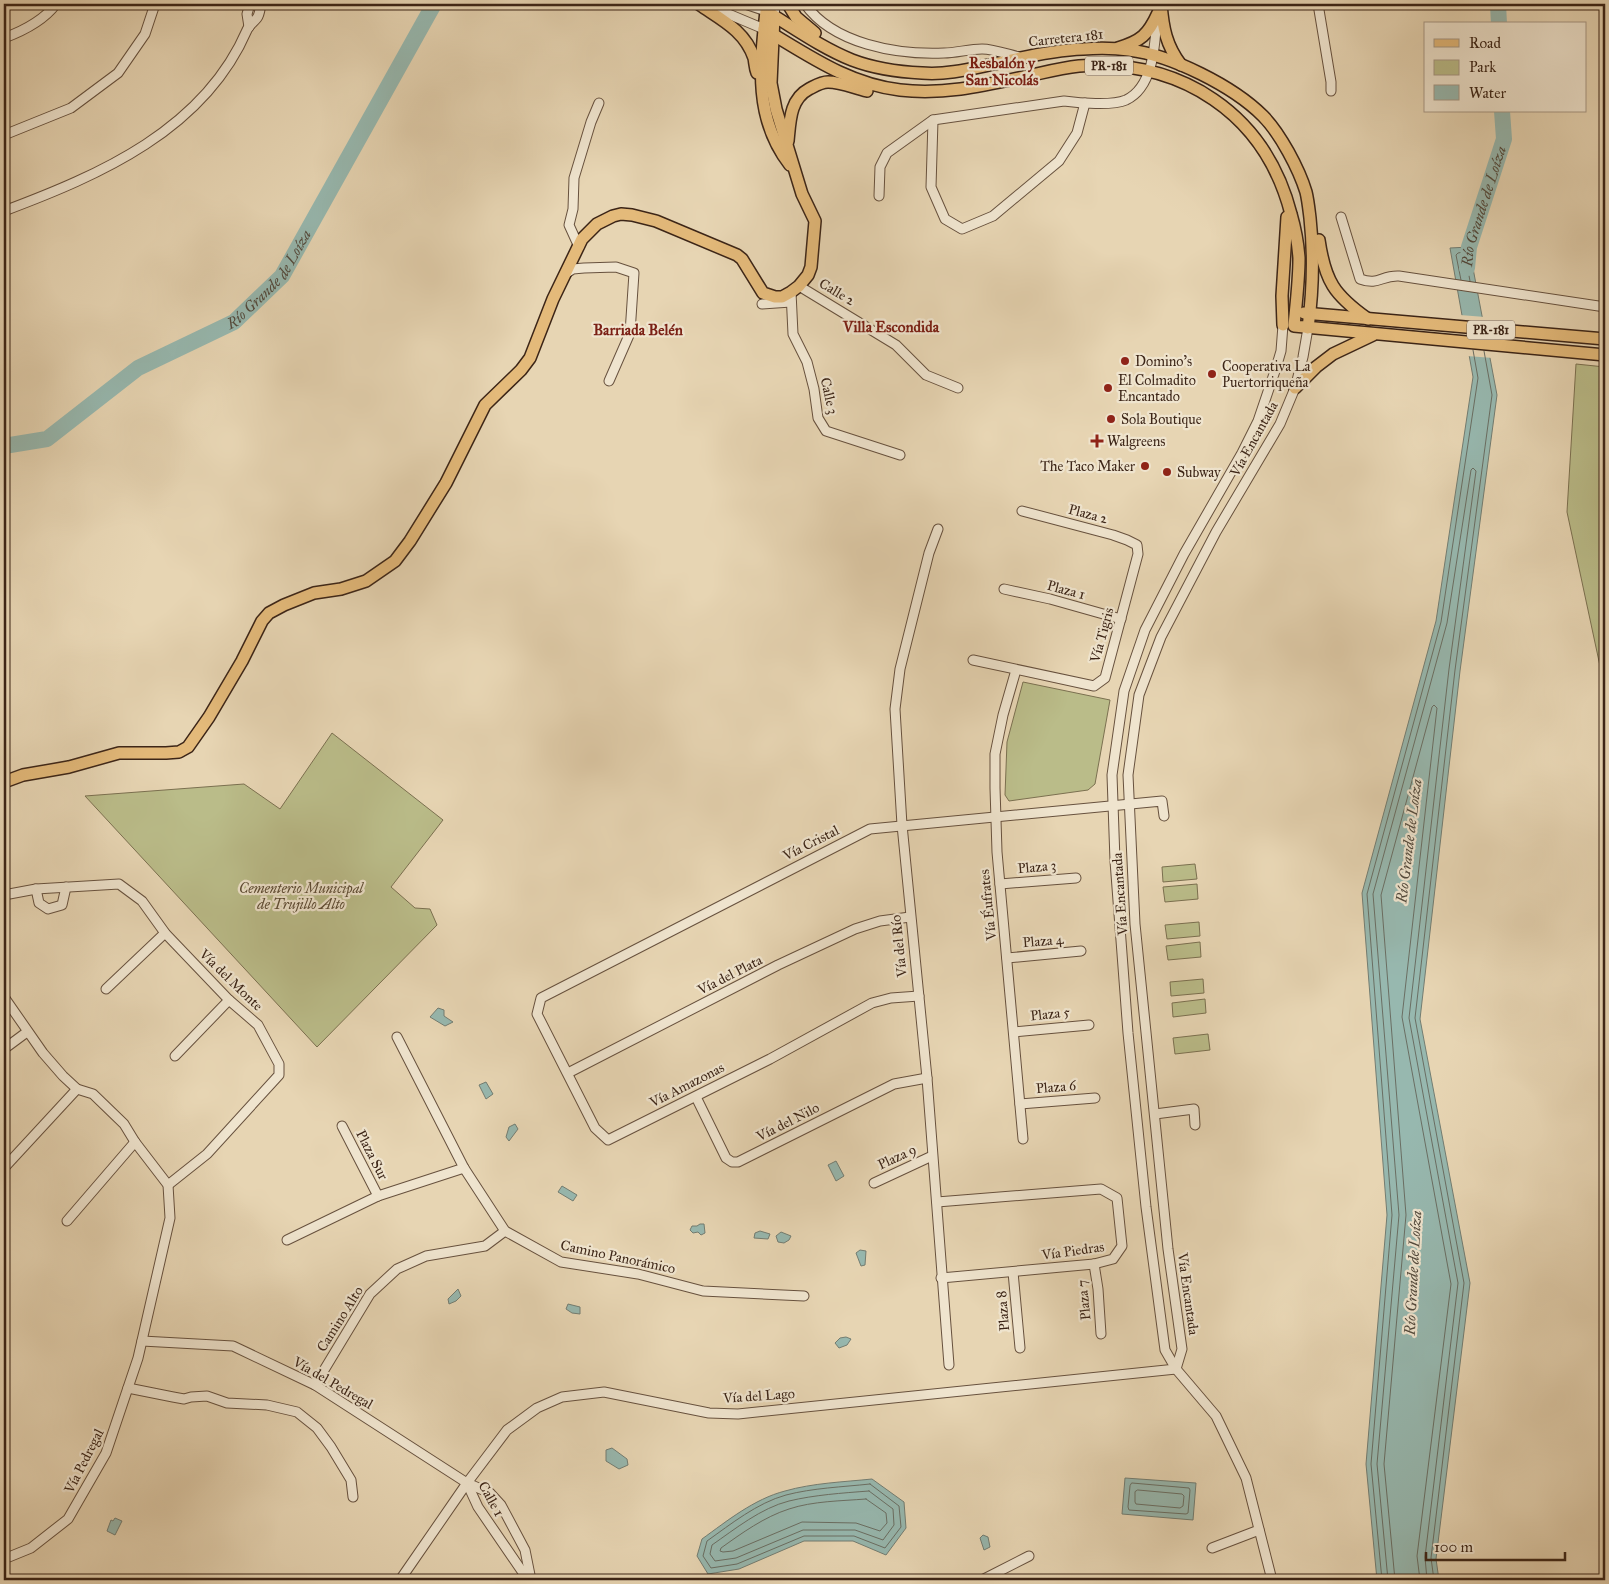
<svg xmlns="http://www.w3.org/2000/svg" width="1609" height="1584" viewBox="0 0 1609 1584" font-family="'IM FELL Great Primer',serif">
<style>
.green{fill:#babc89;stroke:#7b7050}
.water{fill:#97b8af;stroke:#737d72}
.pier{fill:#e7d5b3}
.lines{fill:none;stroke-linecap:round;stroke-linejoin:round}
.shore{stroke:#6a6e63;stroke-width:1}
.river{stroke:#97b8af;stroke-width:16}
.minor-casing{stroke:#67513e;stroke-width:11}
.major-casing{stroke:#3c2517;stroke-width:14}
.minor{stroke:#efe4ce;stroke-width:9}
.major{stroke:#e4ba7a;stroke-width:11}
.poi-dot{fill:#8f2418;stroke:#efe4ce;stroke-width:2}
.labels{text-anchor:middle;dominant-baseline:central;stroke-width:4.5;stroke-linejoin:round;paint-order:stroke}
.shield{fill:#efe4ce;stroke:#725e4e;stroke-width:1}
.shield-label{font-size:12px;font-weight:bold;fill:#3c2517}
.street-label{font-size:14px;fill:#3c2517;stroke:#efe4ce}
.poi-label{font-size:14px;fill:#3c2517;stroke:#efe4ce;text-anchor:start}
.park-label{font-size:14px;font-style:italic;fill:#5c4b34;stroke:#efe4ce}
.neighbourhood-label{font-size:15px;font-weight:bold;fill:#7a1f14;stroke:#efe4ce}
.water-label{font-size:15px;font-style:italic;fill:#534a3d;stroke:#efe4ce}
</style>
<rect width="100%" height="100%" fill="#e7d5b3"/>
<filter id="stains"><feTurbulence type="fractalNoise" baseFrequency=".004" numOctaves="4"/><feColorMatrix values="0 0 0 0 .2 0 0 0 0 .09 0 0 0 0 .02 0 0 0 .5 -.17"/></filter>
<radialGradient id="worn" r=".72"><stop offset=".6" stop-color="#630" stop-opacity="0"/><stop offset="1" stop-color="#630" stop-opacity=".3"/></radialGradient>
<g class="green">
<path d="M1576,364L1605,367V677L1600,666L1567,512Z"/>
<path d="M1023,682L1110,700L1095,784L1088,790L1009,801L1005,795L1007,742Z"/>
<path d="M332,733L443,820L391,887L415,908L430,909L437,925L317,1047L85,796L244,784L280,809Z"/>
<path d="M1195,864L1197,879L1163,882L1162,867Z"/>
<path d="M1197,884L1198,899L1165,902L1163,887Z"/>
<path d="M1199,922L1200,936L1167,939L1165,925Z"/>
<path d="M1200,942L1201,957L1168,960L1166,946Z"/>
<path d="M1203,979L1204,993L1171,996L1170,982Z"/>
<path d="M1205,999L1206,1013L1173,1017L1172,1003Z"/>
<path d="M1208,1034L1210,1050L1175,1054L1173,1038Z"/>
</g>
<g class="water">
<path d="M1469,247L1497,395L1460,671L1420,1019L1470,1283L1436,1559L1439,1580H1377L1366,1464L1387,1215L1362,893L1436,621L1473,377L1450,248Z"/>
<path d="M438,1008L444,1010V1016L453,1022L445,1026L430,1017Z"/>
<path d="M486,1082L493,1094L486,1099L479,1085Z"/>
<path d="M515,1124L518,1129L509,1141L506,1137L509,1127Z"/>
<path d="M836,1161L844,1176L836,1181L828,1165Z"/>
<path d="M562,1186L577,1195L573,1201L558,1192Z"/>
<path d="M700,1224H704L705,1233L701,1235L698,1232L693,1233L690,1230L692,1226H697Z"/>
<path d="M760,1231L770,1234L768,1239L754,1238L755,1233Z"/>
<path d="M781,1232L791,1236L789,1240L784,1243L778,1242L776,1236Z"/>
<path d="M860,1250L866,1251L865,1265L861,1266L856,1253Z"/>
<path d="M458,1289L461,1296L456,1301L449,1304L448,1299Z"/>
<path d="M568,1304L580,1307V1314L572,1313L566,1309Z"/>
<path d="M846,1337L851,1339L847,1345L839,1348L835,1343L840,1338Z"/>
<path d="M612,1448L627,1459L628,1465L619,1469L606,1461V1450Z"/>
<path d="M1125,1478L1196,1483L1193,1520L1122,1514Z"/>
<path d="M872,1479L904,1502L906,1528L886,1555L853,1541H804L739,1569L708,1574L697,1556L702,1539C727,1521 754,1499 785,1491C813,1483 843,1482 872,1479Z"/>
<path d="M115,1518L122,1521L115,1535L107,1531L111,1520L113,1521Z"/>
<path d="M983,1535L988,1537L990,1547L984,1550L980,1538Z"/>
</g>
<path class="pier" d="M1460,315L1485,317L1493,358L1467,356Z"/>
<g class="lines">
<g class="shore">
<path d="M1461,280L1456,255L1458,253L1463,252L1465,254L1470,281"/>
<path d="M1132,1483L1189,1488L1190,1490L1188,1513L1186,1514L1129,1510L1128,1507L1130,1486Z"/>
<path d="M870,1484L899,1506L901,1527L885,1548L854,1536H804L737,1564L711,1568L703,1556L707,1541C731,1524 757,1503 786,1495C813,1488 842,1487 870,1484Z"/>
<path d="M1138,1490L1182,1494L1184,1496L1183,1506L1180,1508L1136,1504L1135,1502V1492Z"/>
<path d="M869,1491L893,1509L894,1525L883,1540L855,1530H803L736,1558L715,1561L710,1554L712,1545C735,1529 761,1508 789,1501C814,1495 842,1493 869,1491Z"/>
<path d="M866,1499L886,1513L887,1523L880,1531L856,1523L802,1522L733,1551L723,1552L720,1551L721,1548C742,1533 764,1517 789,1509C813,1501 841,1501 866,1499Z"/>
<path d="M1382,1580L1371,1464L1392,1215L1367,894L1441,622L1478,378L1473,350"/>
<path d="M1388,1580L1377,1464L1399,1215L1373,894L1447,623L1471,470L1473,468L1476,471L1449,669L1409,1018L1458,1283L1425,1557L1427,1580"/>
<path d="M1395,1580L1384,1464L1406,1215L1381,895L1432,707L1434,705L1437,708L1402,1017L1451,1284L1417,1556L1420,1580"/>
<path d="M1434,1580L1431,1558L1464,1283L1415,1018L1455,670L1492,395L1484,351"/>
</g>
<g class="river">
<path d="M1498,4L1499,24"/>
<path id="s1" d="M1467,268L1469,247L1504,139L1502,111"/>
<path id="s2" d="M4,446L47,439L138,368L234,322L282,276L434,4"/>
</g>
<g class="minor-casing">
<g id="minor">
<path d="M694,4L726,13L764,29"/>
<path d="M745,4L766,11V4"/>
<path d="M805,4C833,44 897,55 944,53C956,53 969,49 982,49C993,49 1007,54 1019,57"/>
<path d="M1318,4L1331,82V91"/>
<path d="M774,16L775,4"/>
<path d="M249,27L247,14L250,4"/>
<path d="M4,38C23,31 44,20 56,4"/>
<path d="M933,120L931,187L945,219L962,229L993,216L1059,161L1077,133L1085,103"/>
<path d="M4,135L71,108L118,73L145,34L155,4"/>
<path d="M879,196L880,167L887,153L933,120L1064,101C1079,103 1112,106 1126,100C1154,87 1155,43 1157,16"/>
<path d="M4,211C100,175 204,130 247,30C249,25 254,22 257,18C260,14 260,8 261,4"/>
<path d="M1341,217L1360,279C1379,286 1381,275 1399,276L1605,307"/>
<path d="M579,247L569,225L573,209L574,178L591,122L599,103"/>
<path d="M565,274L573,269L584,268L616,267L634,273L630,333L609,381"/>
<path d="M799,286L896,345L926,375L958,388"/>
<path d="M791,292L793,334L807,362L814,389L818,418L826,431L900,455"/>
<path d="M762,304L791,302"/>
<path d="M938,529L929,553L900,669L895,709L902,825L927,1078L949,1365"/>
<path d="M1004,589L1050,599L1121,619"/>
<path d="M973,660L1094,686L1105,678L1138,554L1137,545L1127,540L1113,535L1022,511"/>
<path d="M1016,670L1003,715L995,754V788L997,852L1023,1139"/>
<path d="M1000,884L1076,878"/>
<path d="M36,889L39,903L48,909L62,905L66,887"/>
<path d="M4,895L36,889L119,884L142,901L165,933L229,1000L258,1025L279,1064V1075L207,1154L168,1185"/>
<path d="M1007,958L1081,951"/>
<path d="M106,989L165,933"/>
<path d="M919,996L891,998L872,1003L770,1059L608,1140L595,1128L537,1014L541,998L870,829L1162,801L1164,816"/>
<path d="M4,997L43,1053L63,1076L77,1089L93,1094L124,1124L135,1142L168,1185L170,1218L138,1358L106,1453L68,1519L31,1548L4,1559"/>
<path d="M1014,1032L1089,1025"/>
<path d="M397,1037L464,1168L505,1231L561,1262L638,1274L703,1291L804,1296"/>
<path d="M4,1049L27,1032"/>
<path d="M175,1056L229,1000"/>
<path d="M568,1073L778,965L855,929L880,921L910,917"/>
<path d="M696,1097L726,1158L732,1162H738L894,1084L927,1078"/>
<path d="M1020,1104L1095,1098"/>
<path d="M1155,1114L1194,1109L1195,1125"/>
<path d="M342,1126L378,1196"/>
<path d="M4,1168L77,1089"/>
<path d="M874,1183L932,1156"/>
<path d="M937,1202L1101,1189L1117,1198L1122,1246L1113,1259L1094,1264L941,1278"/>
<path d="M67,1221L135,1142"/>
<path d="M287,1240L378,1196L464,1168"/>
<path d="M1094,1264L1098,1289L1101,1334"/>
<path d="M1013,1272L1020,1348"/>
<path d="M142,1341L233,1346L315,1385L467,1483L490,1493L501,1505L525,1550L531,1580"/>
<path d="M1176,1369L1182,1349L1168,1249L1135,924L1128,775L1139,695L1161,637L1216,532L1280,424L1295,388L1303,357L1308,328"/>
<path d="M315,1385L370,1294L397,1269L426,1256L485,1246L505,1231"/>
<path d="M128,1388L173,1397L184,1399L191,1397L207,1396L227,1403L267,1405L297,1412L317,1428L331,1447L351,1480L353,1497"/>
<path d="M467,1483L478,1507L528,1580"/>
<path d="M1212,1548L1259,1530"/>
<path d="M400,1580L467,1483L507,1430L537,1408L562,1397L604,1392L709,1413L738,1414L1176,1369"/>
<path d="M982,1580L1029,1556"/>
<path d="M1272,1580L1246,1478L1216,1416L1176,1369L1165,1350L1146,1207L1128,1033L1115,861L1112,775L1124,691L1145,630L1184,554L1242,453L1258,421L1276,368L1281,351L1283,325"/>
</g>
</g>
<g class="major-casing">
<g id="major">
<path d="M788,4L796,17L815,33"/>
<path d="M1161,4C1163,28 1166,45 1181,65"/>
<path d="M700,5C722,20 745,31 754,58C755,63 755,68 757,73"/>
<path d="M764,29C808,55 848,84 900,90C943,95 982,86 1023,77C1042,73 1060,68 1079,66C1181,59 1265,113 1291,214C1295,228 1298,244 1299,258C1299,281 1296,304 1294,326L1605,355"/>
<path d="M1118,48C1141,41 1148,35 1158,13"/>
<path d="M788,141C790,121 790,99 809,89C815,86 821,82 828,82C841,82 854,88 867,91"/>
<path d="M790,165C754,119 760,66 766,11C794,28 822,48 852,60C873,68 900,72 922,73C947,75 970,69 994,64C1023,57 1054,50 1083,49C1099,48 1114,48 1129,50C1171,55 1233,86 1263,116C1280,133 1299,169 1306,192C1308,200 1309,210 1310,218C1314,255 1313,291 1308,328"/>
<path d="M1319,240C1325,281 1334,295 1368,319"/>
<path d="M1304,313L1605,339"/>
<path d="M1283,325L1282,296L1287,217"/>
<path d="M1295,388L1316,367L1333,354L1373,335"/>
<path d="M4,782L23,775L69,767L119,753H166L179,752L188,747L209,717L242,661L262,621L269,613L284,605L314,593L341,589L366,581L395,561L410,541L446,483L485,405L521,370L530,358L553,299L582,239L597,224L613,216L621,214L632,215L656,221L737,255L742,259L763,293L775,297H782L791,292L799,286L808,275L811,267L815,221L802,194L776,109L771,83L774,16"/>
</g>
</g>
<use href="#minor" class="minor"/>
<use href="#major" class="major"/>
</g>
<g class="poi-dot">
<circle cx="1125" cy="361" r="5"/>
<circle cx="1212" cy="374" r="5"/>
<circle cx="1108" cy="388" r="5"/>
<circle cx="1111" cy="419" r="5"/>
<path d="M1094.5 433.5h5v5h5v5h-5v5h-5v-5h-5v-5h5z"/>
<circle cx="1145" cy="466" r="5"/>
<circle cx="1167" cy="472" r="5"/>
</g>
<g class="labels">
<g class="shield">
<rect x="1085" y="56.5" width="48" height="19" rx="4"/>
<rect x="1467" y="320.5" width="48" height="19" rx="4"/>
</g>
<g class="shield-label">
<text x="1109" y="66">PR-181</text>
<text x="1491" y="330">PR-181</text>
</g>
<g class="street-label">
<text transform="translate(1066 38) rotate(-6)">Carretera 181</text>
<text transform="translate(837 292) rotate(31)">Calle 2</text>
<text transform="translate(829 396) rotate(77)">Calle 3</text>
<text transform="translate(1254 439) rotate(-61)">Vía Encantada</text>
<text transform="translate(1088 514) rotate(15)">Plaza 2</text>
<text transform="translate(1066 590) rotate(15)">Plaza 1</text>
<text transform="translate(1102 635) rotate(-75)">Vía Tigris</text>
<text transform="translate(811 843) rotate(-27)">Vía Cristal</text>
<text transform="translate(1037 867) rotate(-5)">Plaza 3</text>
<text transform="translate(1120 894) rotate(-94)">Vía Encantada</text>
<text transform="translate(988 905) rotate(-96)">Vía Éufrates</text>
<text transform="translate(1043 941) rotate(-5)">Plaza 4</text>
<text transform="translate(899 946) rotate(-96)">Vía del Río</text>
<text transform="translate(730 975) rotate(-27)">Vía del Plata</text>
<text transform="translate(231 980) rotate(44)">Vía del Monte</text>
<text transform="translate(1050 1014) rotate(-6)">Plaza 5</text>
<text transform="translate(687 1085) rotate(-27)">Vía Amazonas</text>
<text transform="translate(1056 1087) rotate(-5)">Plaza 6</text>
<text transform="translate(788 1122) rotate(-27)">Vía del Nilo</text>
<text transform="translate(372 1155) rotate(63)">Plaza Sur</text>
<text transform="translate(897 1157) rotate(-25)">Plaza 9</text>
<text transform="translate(1073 1251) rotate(-8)">Vía Piedras</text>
<text transform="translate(618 1257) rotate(12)">Camino Panorámico</text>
<text transform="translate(1188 1294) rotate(82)">Vía Encantada</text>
<text transform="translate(1084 1300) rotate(-96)">Plaza 7</text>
<text transform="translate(1003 1311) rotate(-95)">Plaza 8</text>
<text transform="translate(340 1319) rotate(-58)">Camino Alto</text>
<text transform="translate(333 1383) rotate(30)">Vía del Pedregal</text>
<text transform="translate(759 1396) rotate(-4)">Vía del Lago</text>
<text transform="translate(84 1461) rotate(-63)">Vía Pedregal</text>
<text transform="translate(491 1499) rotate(61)">Calle 1</text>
</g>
<g class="poi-label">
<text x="1135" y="361">Domino's</text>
<text x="1222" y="366">Cooperativa La<tspan x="1222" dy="16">Puertorriqueña</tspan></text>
<text x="1118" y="380">El Colmadito<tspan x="1118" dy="16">Encantado</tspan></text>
<text x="1121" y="419">Sola Boutique</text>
<text x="1107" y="441">Walgreens</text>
<text x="1135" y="466" text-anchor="end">The Taco Maker</text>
<text x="1177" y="472">Subway</text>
</g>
<g class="park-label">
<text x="301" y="888">Cementerio Municipal<tspan x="301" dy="16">de Trujillo Alto</tspan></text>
</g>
<g class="neighbourhood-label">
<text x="1002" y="63">Resbalón y<tspan x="1002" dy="17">San Nicolás</tspan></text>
<text x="891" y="327">Villa Escondida</text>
<text x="638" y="330">Barriada Belén</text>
</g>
<g class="water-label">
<text stroke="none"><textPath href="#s1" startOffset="64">Río Grande de Loíza</textPath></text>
<text stroke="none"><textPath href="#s2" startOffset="321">Río Grande de Loíza</textPath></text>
<text transform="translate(1409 841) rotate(-83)">Río Grande de Loíza</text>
<text transform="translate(1413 1273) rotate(-87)">Río Grande de Loíza</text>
</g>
</g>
<rect width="1609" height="1584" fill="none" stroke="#e7d5b3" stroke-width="20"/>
<rect x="5" y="5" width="1599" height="1574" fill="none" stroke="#3c2517" stroke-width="2.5"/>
<rect x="10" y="10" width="1589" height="1564" fill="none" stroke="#3c2517"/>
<rect x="1424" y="22" width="162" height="90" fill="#efe4ce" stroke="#a79885"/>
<rect x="1434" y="39" width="25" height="8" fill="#e4ba7a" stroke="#a79885"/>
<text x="1469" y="48" font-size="15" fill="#3c2517">Road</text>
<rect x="1434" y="60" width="25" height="15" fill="#babc89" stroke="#a79885"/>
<text x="1469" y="72" font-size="15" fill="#3c2517">Park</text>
<rect x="1434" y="85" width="25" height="15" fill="#97b8af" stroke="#a79885"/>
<text x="1469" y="98" font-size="15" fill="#3c2517">Water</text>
<path d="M1426 1552v8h139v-8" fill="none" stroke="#3c2517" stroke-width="2.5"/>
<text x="1434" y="1552" font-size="15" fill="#3c2517" stroke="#efe4ce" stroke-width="4" paint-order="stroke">100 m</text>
<rect width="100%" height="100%" filter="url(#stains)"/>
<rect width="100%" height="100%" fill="url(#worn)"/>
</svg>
